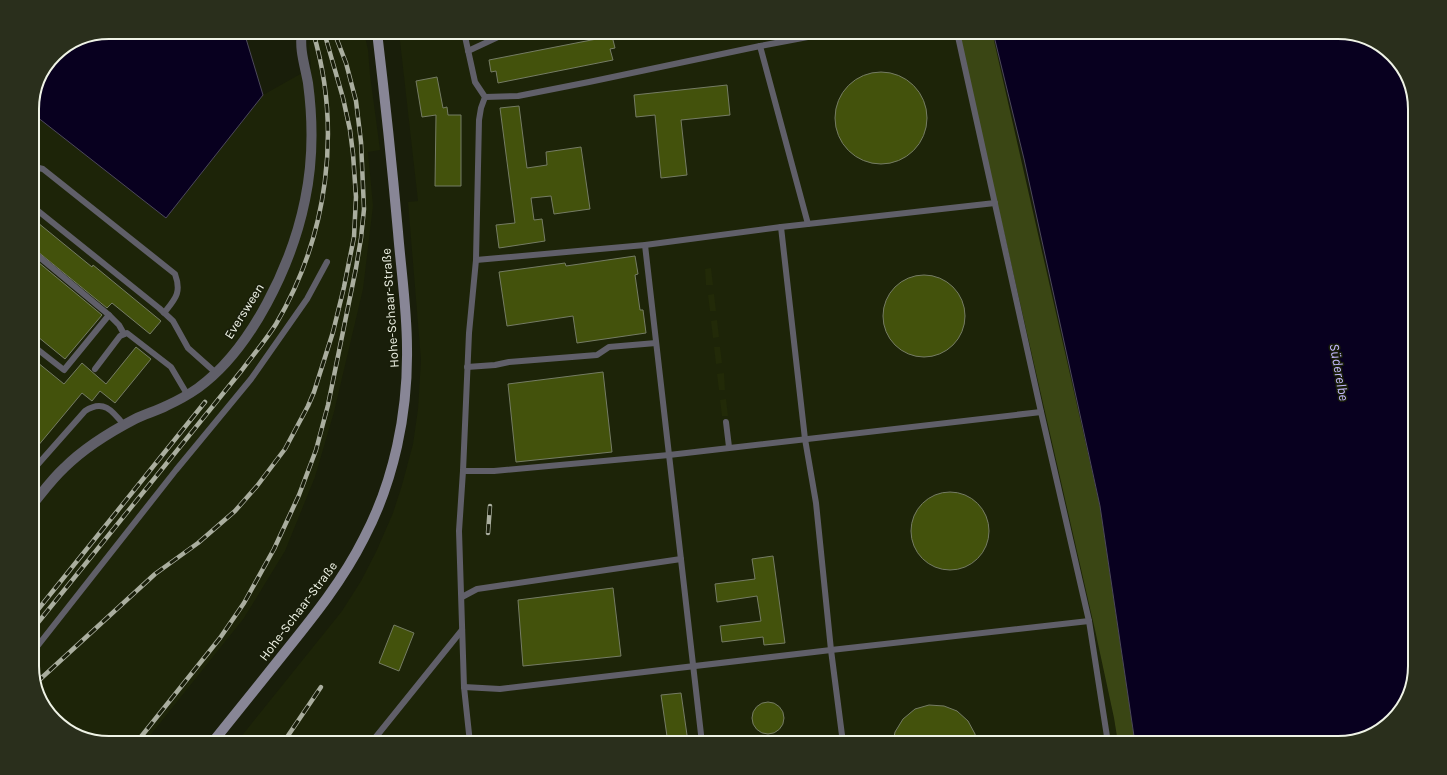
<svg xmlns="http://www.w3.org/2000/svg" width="1447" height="775" viewBox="0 0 1447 775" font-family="Karla,sans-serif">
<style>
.built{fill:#1d2408}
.green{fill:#222a08}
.forest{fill:#3a4614}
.water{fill:#08001f;stroke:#4d495b}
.building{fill:#43520c;stroke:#757c64}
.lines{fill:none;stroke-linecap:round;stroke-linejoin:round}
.service{stroke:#605f69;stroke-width:6}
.minor{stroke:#605f69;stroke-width:10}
.secondary{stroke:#888696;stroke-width:10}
.rail-casing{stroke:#aaae9f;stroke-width:4.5}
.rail{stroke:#191e0a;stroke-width:3;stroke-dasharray:9;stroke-linecap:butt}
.labels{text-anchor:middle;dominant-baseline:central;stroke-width:3;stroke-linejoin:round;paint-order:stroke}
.street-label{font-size:13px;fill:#eff3e6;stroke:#191e0a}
.water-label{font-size:14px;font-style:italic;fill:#c1b6fb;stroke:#191e0a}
.rim{fill:none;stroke:#eff3e6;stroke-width:2}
</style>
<rect width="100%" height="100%" fill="#191e0a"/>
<g class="built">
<path d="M313,32H364L368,50L370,75L380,150L368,152L373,206L363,289L334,412L315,477L285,551L244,618L144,743H109L75,735L45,709L32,672V113L166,218L263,95L311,68L309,45Z"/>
<path d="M399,32H958L1095,630L1114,718L1118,743H236L342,611L361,581L376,552L393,513L402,485L413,444L418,409L421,360L408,202L418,201Z"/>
</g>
<g class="green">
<path d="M711,268L713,285H706L705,269Z"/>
<path d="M714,294L716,311H710L708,295Z"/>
<path d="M717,320L719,337L713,338L711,321Z"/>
<path d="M714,347H720L722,363L716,364Z"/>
<path d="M724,373L725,390H719L717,374Z"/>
<path d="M726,399L728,416H722L720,400Z"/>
</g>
<path class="forest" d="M958,32H992L1100,506L1135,743H1118L1114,718L1095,630Z"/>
<g class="water">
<path d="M109,32H244L263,95L166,218L32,113V104L55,54L80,38Z"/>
<path d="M993,32H1338L1372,40L1402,66L1415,104V666L1407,700L1377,733L1339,743H1135L1100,506L1024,159Z"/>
</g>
<g class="building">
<path d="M612,36L615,48L610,49L613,60L498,83L496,71L491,72L489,60Z"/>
<circle cx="881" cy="118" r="46"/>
<path d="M437,77L443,108L447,107L448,115H461V186H435L436,115L422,117L416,81Z"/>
<path d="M727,85L730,115L681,120L687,175L661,178L655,115L636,117L634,95Z"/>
<path d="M519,106L527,168L547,165L546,152L581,147L590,209L554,214L551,196L531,198L534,220L542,219L545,241L499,248L496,225L515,223L500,108Z"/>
<path d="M32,218L92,267L93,265L161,321L150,334L112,303L107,308L32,247Z"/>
<path d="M635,256L638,274L635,275L640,310H643L646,333L577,343L573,316L507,326L499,272L565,263L566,266Z"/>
<path d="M32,257L102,315L65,359L32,332Z"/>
<circle cx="924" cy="316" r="41"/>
<path d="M136,347L151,359L115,403L100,391L92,401L82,393L32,453V358L64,384L82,363L106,384Z"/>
<path d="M603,372L612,452L516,462L508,384Z"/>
<circle cx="950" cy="531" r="39"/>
<path d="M773,556L785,643L764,645L763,637L722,642L720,626L761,621L757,596L717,602L715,584L755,579L752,559Z"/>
<path d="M613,588L621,656L523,666L518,600Z"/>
<path d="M394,625L414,633L399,671L379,663Z"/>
<path d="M681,693L688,742L668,743L661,695Z"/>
<circle cx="768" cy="718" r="16"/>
<path d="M929,705L944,706L957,711L968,721L975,734L976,743H893L895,732L903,719L915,709Z"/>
</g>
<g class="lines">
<g class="service">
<path d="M464,32L475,82L485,97L481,108L479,120L476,260L469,333L463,471L459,531L464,687L470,743"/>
<path d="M957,32L1041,412L1089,621L1108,743"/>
<path d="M760,46L808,224"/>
<path d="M468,51L509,32"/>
<path d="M485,97L518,96L589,82L760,46L834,32"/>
<path d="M32,169L35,167L43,169L175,274C182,293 175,299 164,313"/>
<path d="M32,206L159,308L173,321L188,348L216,373"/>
<path d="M781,227L805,439L816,503L831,650L843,743"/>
<path d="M645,245L702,743"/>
<path d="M32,251L109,315L119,325L124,334"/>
<path d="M476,260L645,245L781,227L995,203"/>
<path d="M32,345L64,370L109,315"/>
<path d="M467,367L495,365L509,362L597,355L609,347L656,343"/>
<path d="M95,369L120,336L127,333L171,367L187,394"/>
<path d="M726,422L729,447"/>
<path d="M32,471L85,411C103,399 112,410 124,425"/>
<path d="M463,471H494L669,455L1041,412"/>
<path d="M462,597L477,589L681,559"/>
<path d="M32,653L176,470L251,379L307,299L327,262"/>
<path d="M464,687L500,689L831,650L1089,621"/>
<path d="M371,743L462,630"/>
</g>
<path class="minor" d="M32,505C42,493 52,479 64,468C84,448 110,432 135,419C145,414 156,411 166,406C177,401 188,395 198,388C252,349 292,264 305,200C313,162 313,121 308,83C305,66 299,49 302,32"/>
<path class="secondary" d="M212,743C236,713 260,683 285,652C314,616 343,580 364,538C394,481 408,413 407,348C407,309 401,270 398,232C392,165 385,99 377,32"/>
<g class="rail-casing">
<g id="rail">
<path d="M488,533L490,506"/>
<path d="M32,617L205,402"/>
<path d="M32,630L242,370C253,355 266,340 276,324C328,236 342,129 313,32"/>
<path d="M36,683L155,574L198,543L235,511L257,486L285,449L308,406L314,392L333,332L344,287L354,237L356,197L353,154L350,130L343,98L324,32"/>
<path d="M136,743L220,638L244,603L274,549L299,495L316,450L328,405L356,268L361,238L364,209L361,142L356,101L346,63L334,32"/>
<path d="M283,743L321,687"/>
</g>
</g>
<use href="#rail" class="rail"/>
</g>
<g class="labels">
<g class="street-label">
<text transform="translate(390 308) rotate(-94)">Hohe-Schaar-Straße</text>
<text transform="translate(244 311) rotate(-58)">Eversween</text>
<text transform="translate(298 611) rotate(-53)">Hohe-Schaar-Straße</text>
</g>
<g class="water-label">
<text transform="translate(1339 372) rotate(80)">Süderelbe</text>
</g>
</g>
<path d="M0 0H1447V775H0ZM109 39H1338A70 70 0 0 1 1408 109V666A70 70 0 0 1 1338 736H109A70 70 0 0 1 39 666V109A70 70 0 0 1 109 39Z" fill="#2a2f1c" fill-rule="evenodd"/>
<path class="rim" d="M109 39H1338A70 70 0 0 1 1408 109V666A70 70 0 0 1 1338 736H109A70 70 0 0 1 39 666V109A70 70 0 0 1 109 39Z"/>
</svg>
